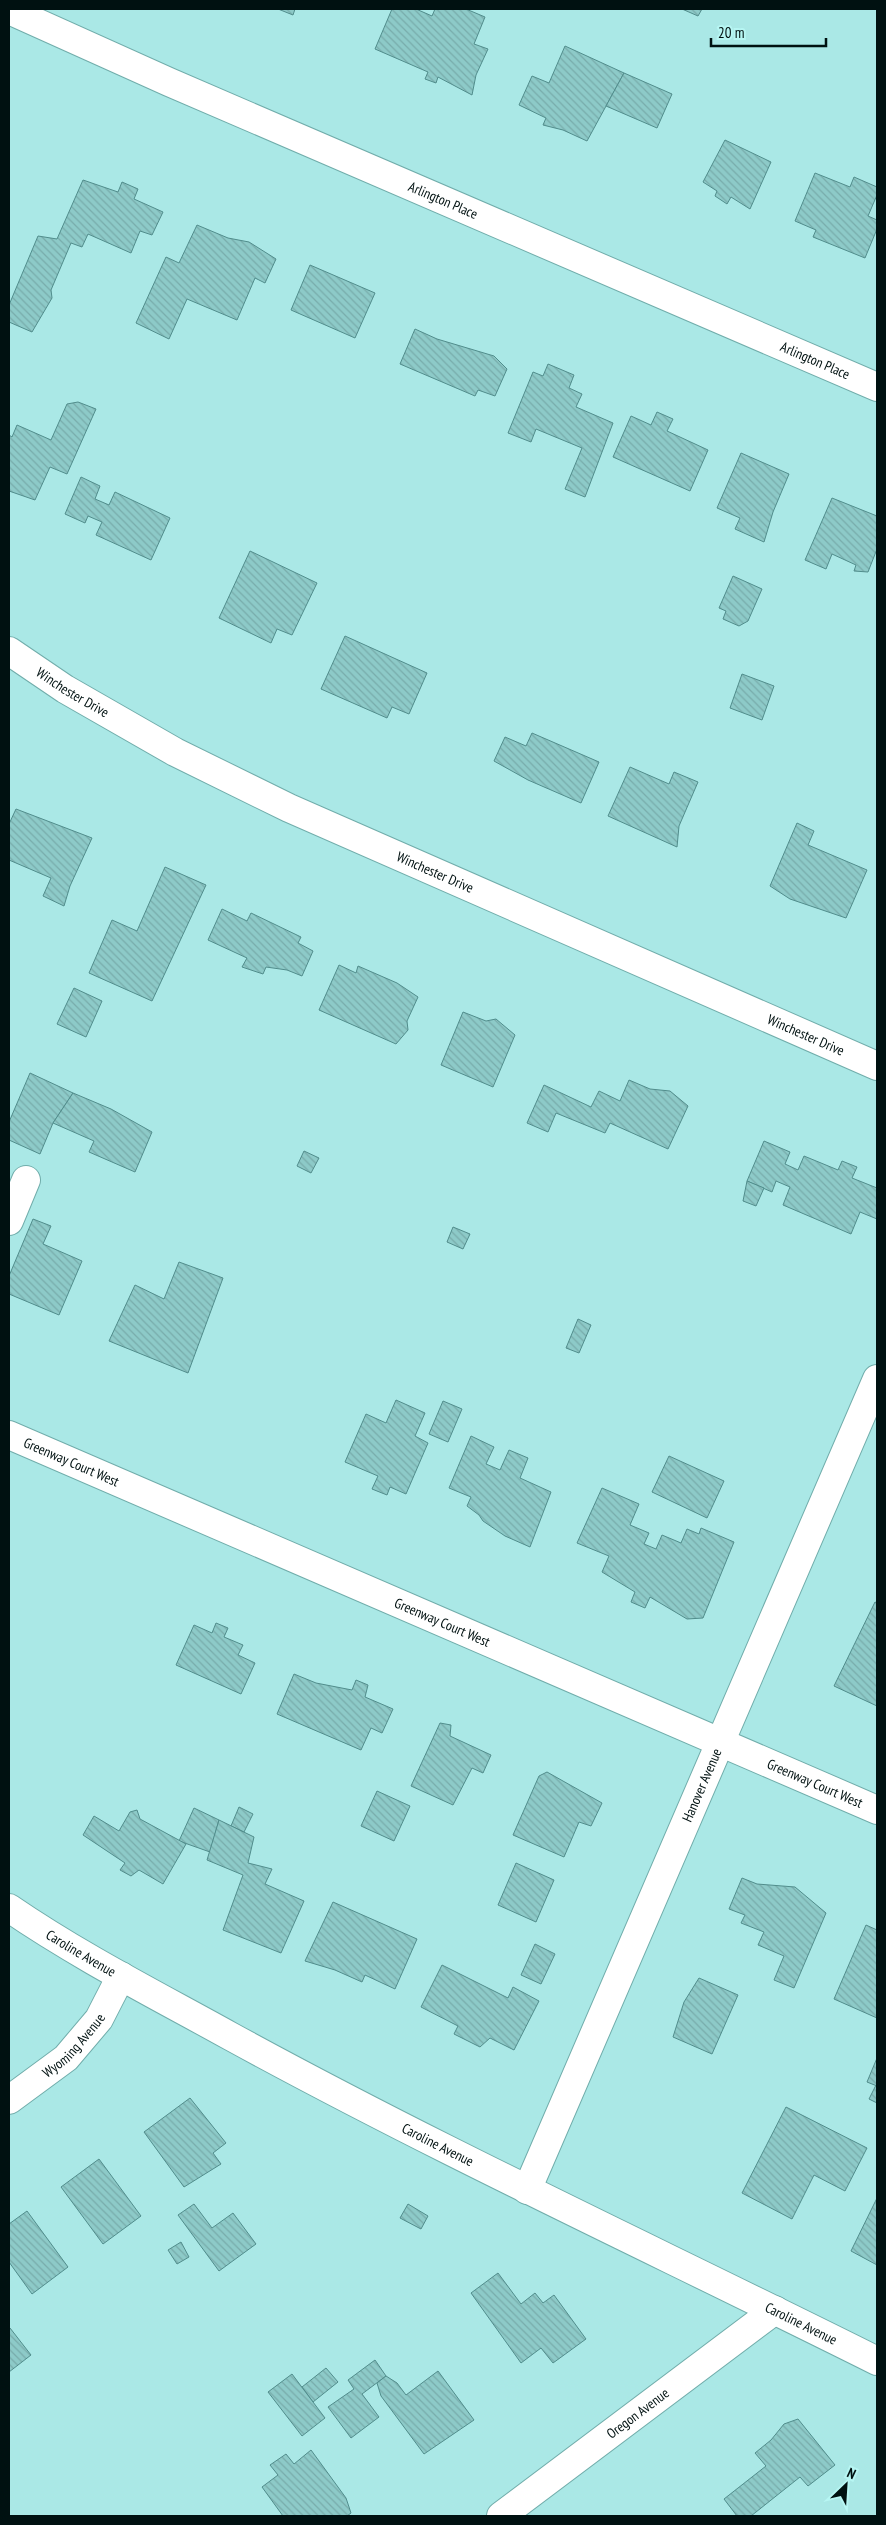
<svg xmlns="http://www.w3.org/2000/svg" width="886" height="2525" viewBox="0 0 886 2525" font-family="'PT Sans Narrow',sans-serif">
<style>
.building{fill:url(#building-back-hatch);stroke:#518d8c}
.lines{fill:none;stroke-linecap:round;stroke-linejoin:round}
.minor-casing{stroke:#71adab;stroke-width:30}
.minor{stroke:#fff;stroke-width:28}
.labels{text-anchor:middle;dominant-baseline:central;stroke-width:5;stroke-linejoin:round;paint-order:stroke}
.street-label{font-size:14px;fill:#011;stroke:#b7f6f3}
</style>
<defs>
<pattern id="building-back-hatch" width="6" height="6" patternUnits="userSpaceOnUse" patternTransform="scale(1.25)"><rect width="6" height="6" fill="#8dcac8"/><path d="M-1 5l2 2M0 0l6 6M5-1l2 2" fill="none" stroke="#78acab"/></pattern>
</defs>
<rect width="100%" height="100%" fill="#aae8e6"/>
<g class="building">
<path d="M278,9H295L293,15Z"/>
<path d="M392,9H416L432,16L435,9H466L485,17L474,44L488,49L476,75L472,95L438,77L436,83L425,79L428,72L375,49Z"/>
<path d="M682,9H702L698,16Z"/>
<path d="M565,46L624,73L587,141L563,130L543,125L546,118L519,105L532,76L549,83Z"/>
<path d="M624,73L672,94L657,128L606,106Z"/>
<path d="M725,140L771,162L750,209L731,197L727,204L715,196L717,191L703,182Z"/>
<path d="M815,173L850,187L854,177L877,187V195L868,216L877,220V229L865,258L813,237L816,230L795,221Z"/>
<path d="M83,180L118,192L122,182L138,189L134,199L163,212L152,235L140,231L131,253L88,234L82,247L71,243L51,290L52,298L32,332L9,322V305L38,236L57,239Z"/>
<path d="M197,225L228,238L249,242L276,259L265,283L255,278L237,320L187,299L169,339L136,323L166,257L179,263Z"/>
<path d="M310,265L375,293L355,338L291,310Z"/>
<path d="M415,329L437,339L494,356L507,369L495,396L478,390L475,396L400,364Z"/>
<path d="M548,364L574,375L569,388L582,394L576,407L613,423L585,497L565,489L582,448L536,429L531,442L508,433L533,372L543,376Z"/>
<path d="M78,402L96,409L67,474L50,467L35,500L9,491V435L12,437L17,425L51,440L67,404Z"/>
<path d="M657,412L673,419L667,431L708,450L690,491L613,457L631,416L651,425Z"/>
<path d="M741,453L789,474L773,512L764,542L735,529L740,518L717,508Z"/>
<path d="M81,477L100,486L95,499L109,505L115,492L170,518L151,560L96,535L102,522L88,516L85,523L65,514Z"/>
<path d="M832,498L877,516V549L868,572L854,571L856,565L832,554L826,569L805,560Z"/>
<path d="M250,551L317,583L292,635L277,629L271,643L219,618Z"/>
<path d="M733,576L762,589L748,621L739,626L723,619L726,611L719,608Z"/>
<path d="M345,636L427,673L409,714L392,707L387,718L321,689Z"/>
<path d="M742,674L774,686L762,720L730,708Z"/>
<path d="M532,733L599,762L581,803L528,780L494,761L505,737L526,746Z"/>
<path d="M630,767L669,784L674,772L698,782L679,826L677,847L608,816Z"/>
<path d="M16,809L92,838L70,886L64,906L43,896L51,878L9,860V824Z"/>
<path d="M797,823L814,831L808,845L867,870L846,918L790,899L770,886Z"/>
<path d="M165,867L206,885L152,1001L89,973L112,920L137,931Z"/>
<path d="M222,909L247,921L251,913L301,937L298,943L313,951L302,976L287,970L266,967L263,974L242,967L247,958L208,940Z"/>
<path d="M339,965L356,973L358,966L397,983L418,997L407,1021L408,1030L396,1044L319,1010Z"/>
<path d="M74,988L102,1001L86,1037L57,1024Z"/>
<path d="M463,1012L486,1021L496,1019L515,1035L493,1087L441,1065Z"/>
<path d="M30,1073L73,1093L53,1123L40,1154L9,1140V1122Z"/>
<path d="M629,1080L650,1089L670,1091L688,1106L668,1149L610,1123L605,1133L556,1113L548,1132L527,1123L544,1085L591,1107L599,1091L620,1101Z"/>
<path d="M73,1093L111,1109L152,1132L135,1172L89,1152L94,1141L53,1123Z"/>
<path d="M764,1141L790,1152L785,1164L798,1170L804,1156L838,1170L842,1161L857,1167L852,1178L877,1188V1219L860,1212L851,1234L783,1205L790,1187L776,1181L772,1192L747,1181Z"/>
<path d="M304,1151L319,1158L311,1173L297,1166Z"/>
<path d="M747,1181L764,1188L756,1206L743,1201Z"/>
<path d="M33,1219L51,1226L43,1244L82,1261L59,1315L9,1294V1276Z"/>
<path d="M453,1227L470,1234L463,1249L447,1242Z"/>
<path d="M179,1262L223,1278L188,1373L109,1341L135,1285L164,1299Z"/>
<path d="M578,1319L591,1325L579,1353L566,1348Z"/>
<path d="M396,1400L425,1413L415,1436L428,1443L406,1494L390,1487L387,1495L372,1489L378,1476L345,1462L366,1414L386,1423Z"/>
<path d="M443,1401L462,1409L448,1442L429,1434Z"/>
<path d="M471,1436L494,1447L486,1464L500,1470L509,1450L528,1458L520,1478L551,1492L530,1547L505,1536L483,1521L479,1515L467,1506L471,1497L449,1488Z"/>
<path d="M669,1456L724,1481L707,1518L652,1492Z"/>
<path d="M602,1488L639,1504L630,1525L649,1533L644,1544L656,1549L662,1535L681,1543L687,1529L699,1534L701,1528L734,1542L703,1618L687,1619L650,1597L645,1608L631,1602L635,1592L602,1572L609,1556L577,1543Z"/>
<path d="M875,1602L877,1603V1706L834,1686Z"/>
<path d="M216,1623L228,1628L224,1637L243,1645L238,1655L255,1663L241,1694L176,1665L194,1625L212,1633Z"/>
<path d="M294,1674L316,1683L352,1690L356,1680L368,1685L365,1697L393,1709L382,1733L371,1728L361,1750L277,1714Z"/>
<path d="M440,1723L451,1725L450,1736L491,1755L483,1773L472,1768L453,1805L411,1786Z"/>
<path d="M547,1772L602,1803L591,1826L579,1822L564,1857L513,1835L539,1776Z"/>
<path d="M377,1791L410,1806L394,1841L361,1826Z"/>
<path d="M239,1807L253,1814L244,1832L231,1826Z"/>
<path d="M194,1808L219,1820L210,1852L179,1841Z"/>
<path d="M137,1810L140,1819L186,1844L163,1884L139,1870L131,1876L120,1870L125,1863L83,1835L94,1816L119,1831L130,1812Z"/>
<path d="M219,1820L254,1837L248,1863L272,1869L265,1884L304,1901L281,1953L223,1930L243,1875L207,1860Z"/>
<path d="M516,1863L554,1880L536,1922L498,1905Z"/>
<path d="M742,1878L757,1884L795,1887L826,1913L794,1988L774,1980L784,1956L758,1945L764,1932L741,1923L745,1915L729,1909Z"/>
<path d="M333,1902L417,1939L395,1989L365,1975L362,1982L335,1970L305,1961Z"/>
<path d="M866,1925L877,1930V2018L834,1999Z"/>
<path d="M535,1944L555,1954L541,1984L521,1975Z"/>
<path d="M442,1965L508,1998L513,1987L539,2001L514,2050L490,2038L480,2047L454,2034L458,2026L421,2007Z"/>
<path d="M699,1978L738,1995L712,2054L673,2037L684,2002Z"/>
<path d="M877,2058V2086L867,2082Z"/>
<path d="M876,2085L877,2086V2103L869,2099Z"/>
<path d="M190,2098L226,2143L213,2153L221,2164L184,2187L144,2132Z"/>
<path d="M786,2107L867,2148L845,2191L814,2175L792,2219L742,2193Z"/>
<path d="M99,2159L141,2216L103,2244L61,2187Z"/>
<path d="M877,2198V2265L851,2251Z"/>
<path d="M194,2204L212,2228L233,2213L256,2244L219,2271L178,2215Z"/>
<path d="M408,2204L428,2216L421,2229L400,2218Z"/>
<path d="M27,2211L68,2267L32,2294L9,2262V2224Z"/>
<path d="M181,2242L189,2257L177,2264L168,2250Z"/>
<path d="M498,2273L521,2304L535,2293L543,2303L554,2295L586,2339L553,2363L541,2348L521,2363L471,2293Z"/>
<path d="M10,2328L31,2355L9,2372V2329Z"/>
<path d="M375,2360L386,2376L362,2394L379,2417L351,2438L328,2407L354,2389L348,2380Z"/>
<path d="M326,2368L338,2382L313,2402L302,2387Z"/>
<path d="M438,2371L474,2420L424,2454L381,2396L377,2383L386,2376L397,2383L406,2395Z"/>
<path d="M292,2374L325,2418L302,2436L268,2392Z"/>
<path d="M798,2419L835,2465L808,2486L800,2477L751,2516H737L724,2499L766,2466L755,2453L771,2440L784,2424Z"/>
<path d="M311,2450L346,2498L351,2513L347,2516H283L262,2487L278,2475L270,2465L286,2454L294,2464Z"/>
</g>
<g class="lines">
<g class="minor-casing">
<g id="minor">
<path id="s1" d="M9,10L169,82L877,387"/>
<path id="s2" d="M9,651L65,689L175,752L289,808L877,1066"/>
<path d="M9,1221L26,1180"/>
<path id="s3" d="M9,1435L877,1810"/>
<path id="s4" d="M9,1908C79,1956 156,1995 230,2036C442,2152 661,2253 877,2361"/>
<path id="s5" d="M9,2100L66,2058L99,2019L121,1976"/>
<path id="s6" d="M527,2190L877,1379"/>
<path id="s7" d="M501,2516L775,2310"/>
</g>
</g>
<use href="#minor" class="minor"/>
</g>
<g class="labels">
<g class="street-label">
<text stroke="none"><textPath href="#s1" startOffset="474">Arlington Place</textPath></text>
<text stroke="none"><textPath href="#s1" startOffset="879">Arlington Place</textPath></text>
<text stroke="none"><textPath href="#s2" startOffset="76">Winchester Drive</textPath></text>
<text stroke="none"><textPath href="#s2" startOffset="481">Winchester Drive</textPath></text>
<text stroke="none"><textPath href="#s2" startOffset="886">Winchester Drive</textPath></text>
<text stroke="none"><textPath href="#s3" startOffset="68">Greenway Court West</textPath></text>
<text stroke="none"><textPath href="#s3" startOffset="472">Greenway Court West</textPath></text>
<text stroke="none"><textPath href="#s3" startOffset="878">Greenway Court West</textPath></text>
<text stroke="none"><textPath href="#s6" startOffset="441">Hanover Avenue</textPath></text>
<text stroke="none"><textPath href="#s4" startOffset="85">Caroline Avenue</textPath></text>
<text stroke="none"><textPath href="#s5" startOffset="85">Wyoming Avenue</textPath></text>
<text stroke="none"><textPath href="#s4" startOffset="490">Caroline Avenue</textPath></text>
<text stroke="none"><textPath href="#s4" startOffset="895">Caroline Avenue</textPath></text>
<text stroke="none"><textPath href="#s7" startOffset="171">Oregon Avenue</textPath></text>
</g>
</g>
<rect width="886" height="2525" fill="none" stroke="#001111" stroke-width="20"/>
<g transform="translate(846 2485) rotate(25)" stroke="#b7f6f3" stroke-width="4" paint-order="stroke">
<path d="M0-4L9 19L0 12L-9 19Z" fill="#001111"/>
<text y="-8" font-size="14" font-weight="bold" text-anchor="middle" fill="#001111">N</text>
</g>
<path d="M711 38v8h115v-8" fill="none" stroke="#001111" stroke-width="2.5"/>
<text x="718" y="38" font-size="15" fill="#001111" stroke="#b7f6f3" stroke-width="4" paint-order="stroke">20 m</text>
</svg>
